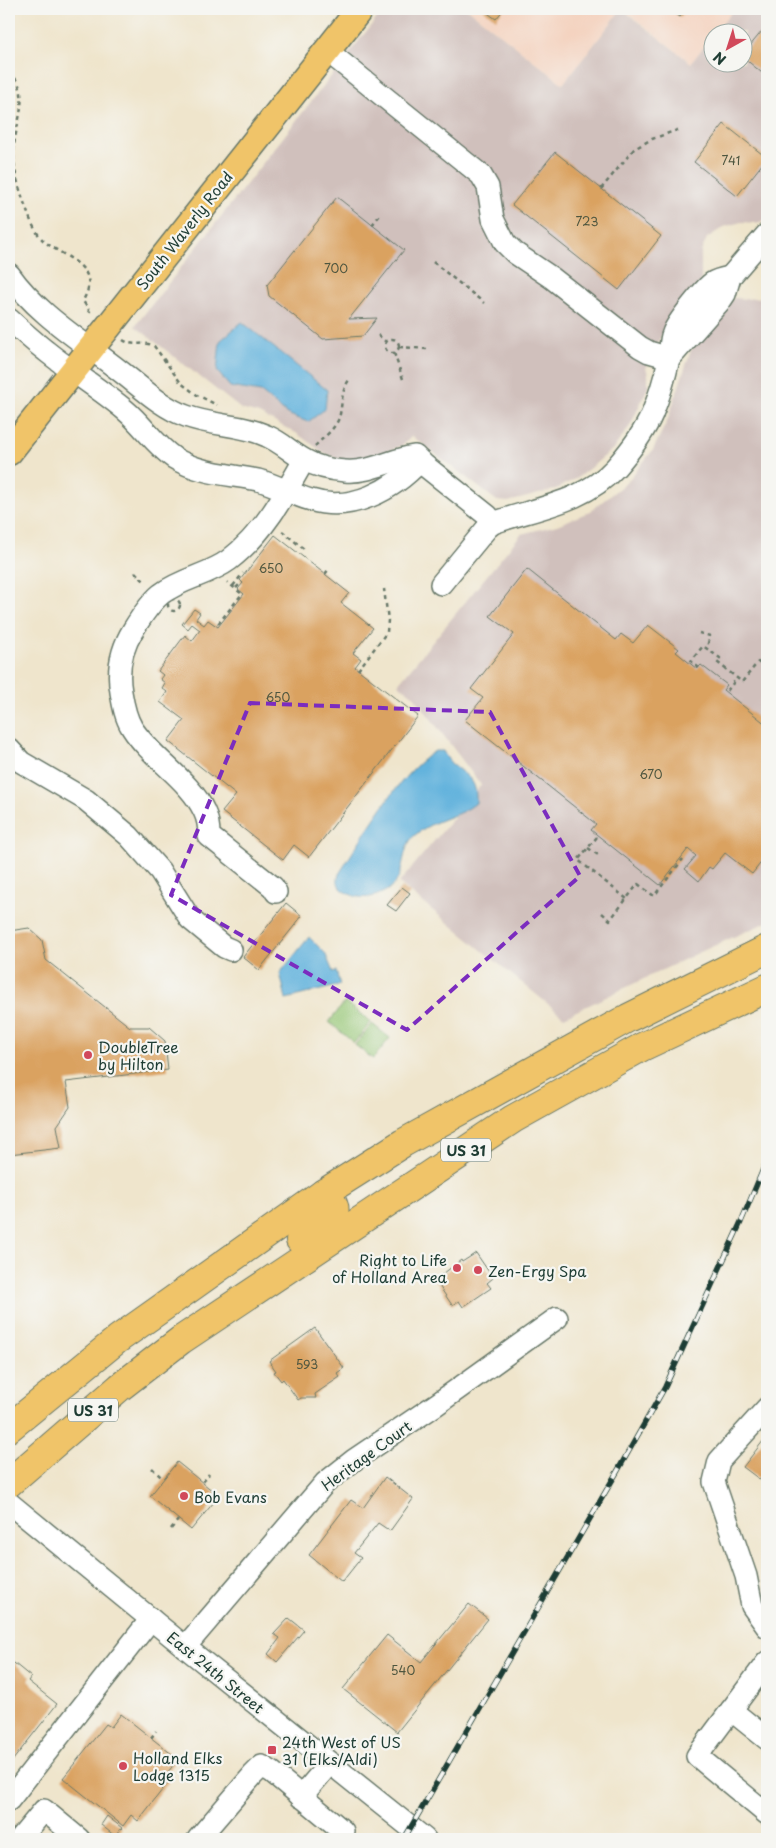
<svg xmlns="http://www.w3.org/2000/svg" width="776" height="1848" viewBox="0 0 776 1848" font-family="'Playpen Sans',sans-serif">
<style>
.built{fill:#f4d3c0}
.industrial{fill:#d0c0bc}
.green{fill:#98c878;stroke:#5c8256}
.water{fill:#63b3dd;stroke:#417888}
.building{fill:#daa261}
.lines{fill:none;stroke-linecap:round;stroke-linejoin:round}
.minor-casing{stroke:#687869;stroke-width:24}
.major-casing{stroke:#687869;stroke-width:29}
.highway-casing{stroke:#687869;stroke-width:30}
.path{stroke:#687869;stroke-width:2.5;stroke-dasharray:4 4;stroke-linecap:butt}
.minor{stroke:#fff;stroke-width:21}
.major{stroke:#f0c469;stroke-width:26}
.highway{stroke:#f0c469;stroke-width:28}
.rail-casing{stroke:#1f3d34;stroke-width:5.5}
.rail{stroke:#f6f6f2;stroke-width:4;stroke-dasharray:11;stroke-linecap:butt}
.marked{fill:none;stroke:#7b2cbf;stroke-width:4;stroke-dasharray:10 6;stroke-linejoin:round}
.poi-dot{fill:#d1495b;stroke:#f6f6f2;stroke-width:2}
.labels{text-anchor:middle;dominant-baseline:central;stroke-width:4.5;stroke-linejoin:round;paint-order:stroke}
.number-label{font-size:12px;fill:#4e563f}
.shield{fill:#f6f6f2;stroke:#60746d;stroke-width:1}
.shield-label{font-size:14px;font-weight:bold;fill:#1f3d34}
.street-label{font-size:15px;fill:#1f3d34;stroke:#f6f6f2}
.poi-label{font-size:15px;fill:#1f3d34;stroke:#f6f6f2;text-anchor:start}
</style>
<rect width="100%" height="100%" fill="#f6f6f2"/>
<filter id="ink" filterUnits="userSpaceOnUse"><feTurbulence type="fractalNoise" baseFrequency=".02" numOctaves="2"/><feDisplacementMap in="SourceGraphic" scale="10" xChannelSelector="R" yChannelSelector="G"/><feConvolveMatrix kernelMatrix="1 2 1 2 8 2 1 2 1" color-interpolation-filters="sRGB"/></filter>
<filter id="wash" filterUnits="userSpaceOnUse"><feTurbulence type="fractalNoise" baseFrequency=".0096" numOctaves="4" result="noise"/><feDisplacementMap in="SourceGraphic" scale="20" xChannelSelector="R" yChannelSelector="G"/><feGaussianBlur stdDeviation="1.12" result="paint"/><feColorMatrix in="noise" values="0 0 0 0 0 0 0 0 0 0 0 0 0 0 0 0 0 1.4 0 .05"/><feComposite in="paint" operator="in"/></filter>
<g filter="url(#wash)">
<rect width="100%" height="100%" fill="#efe5cc"/>
<g class="built">
<path d="M468,9H622L563,84Z"/>
<path d="M623,9H734L716,32H714L713,35L691,63Z"/>
</g>
<g class="industrial">
<path d="M384,9H468L563,84L622,9L691,63L713,35L714,62H744V32H716L734,9H767V216L763,221L756,223L741,222L724,227L707,238L701,252V282L660,338L646,367L648,375V387L630,426L614,448L595,464L577,478L554,490L508,502L497,501L412,436L404,444L376,457L355,461L337,459L323,452L296,433L259,414L241,409L135,326Z"/>
<path d="M767,294V922L698,953L564,1017L399,883L481,785L413,695L398,684L521,534L557,525L589,512L627,482L653,450L668,419L691,350L734,298L746,299L758,298Z"/>
</g>
<g class="green">
<path d="M345,1002L371,1022L354,1043L329,1022Z"/>
<path d="M372,1024L390,1038L373,1059L355,1045Z"/>
</g>
<g class="water">
<path d="M242,322L327,390L325,409L308,422L287,414L261,392L230,387L217,371L220,341Z"/>
<path d="M435,751H443C445,755 448,760 452,764C468,778 477,778 476,803C460,817 433,819 415,835C399,849 407,877 389,889C374,899 358,901 343,890C337,885 337,881 339,874C362,838 399,773 435,751Z"/>
<path d="M309,937L325,953L333,972L336,971L340,985L286,999L280,973Z"/>
</g>
<g id="blocks">
<g class="building">
<path d="M482,9H504L496,19Z"/>
<path d="M669,9H683L686,10L680,17Z"/>
<path d="M767,25V77L744,58V43L749,47Z"/>
<path d="M724,124L767,158L737,196L694,162Z"/>
<path d="M555,152L661,236L619,290L512,205Z"/>
<path d="M337,197L404,250L349,319L377,318L363,336L323,339L269,296L267,285Z"/>
<path d="M275,535L349,593L341,603L373,628L353,653L361,659L355,667L418,716L309,857L294,845L283,860L222,812L236,795L168,741L184,720L160,702L167,692L162,688L165,683L160,679L163,675L158,671L185,635L192,641L200,630L192,624L188,629L182,624L194,609L200,613L196,619L204,625L208,620L218,627L244,594L238,589L243,583L240,580Z"/>
<path d="M527,569L616,640L621,634L633,643L648,625L679,649L676,652L697,669L701,665L727,685L723,690L767,725V855L752,874L725,853L712,869L709,867L699,881L685,869L696,856L688,849L660,885L591,830L596,824L465,720L483,698L471,689L514,634L490,616Z"/>
<path d="M402,887L410,893L396,911L387,905Z"/>
<path d="M286,903L302,916L259,970L243,957Z"/>
<path d="M29,928L42,940L46,960L130,1027H149L165,1041L168,1070L66,1082L70,1107L57,1126L61,1148L9,1154V1040H12L9,1017V931Z"/>
<path d="M476,1253L493,1278L487,1283L491,1288L463,1307L459,1301L452,1305L435,1280L461,1260L462,1262Z"/>
<path d="M315,1328L344,1368L337,1373L340,1377L315,1394L316,1398H301L298,1400L283,1379L281,1381L274,1372L276,1371L269,1361Z"/>
<path d="M767,1436V1485L743,1467Z"/>
<path d="M177,1462L219,1496L191,1530L150,1496Z"/>
<path d="M385,1477L413,1499L390,1531L378,1523L354,1553L361,1558L342,1582L309,1555L351,1500L363,1508Z"/>
<path d="M469,1604L488,1619L397,1732L343,1689L387,1635L421,1662Z"/>
<path d="M289,1618L304,1630L277,1662L268,1654L280,1638L274,1634Z"/>
<path d="M9,1659L31,1677L28,1681L57,1704L9,1765Z"/>
<path d="M121,1714L178,1759L168,1772L173,1776L138,1821L131,1815L123,1826L63,1778L106,1724L111,1727Z"/>
<path d="M107,1816L122,1828L115,1836L101,1825Z"/>
</g>
</g>
</g>
<g filter="url(#ink)">
<use href="#blocks" fill-opacity="0" stroke="#687869" stroke-width="1"/>
<g class="lines">
<g class="minor-casing">
<g id="minor">
<path d="M326,50L481,175L488,187L493,219L505,243L515,253L552,278L640,347L649,352L670,358"/>
<path d="M9,274C37,314 82,341 120,371C141,387 161,407 186,416C212,426 241,424 267,436C281,442 292,453 305,460C317,467 331,470 345,471C370,473 391,459 415,456L424,465L488,516L493,523"/>
<path d="M9,319C21,330 33,341 46,351C72,372 100,389 125,410C143,425 155,445 174,458C200,474 229,474 258,480C277,485 293,495 311,500C351,513 393,490 420,461"/>
<path d="M670,358L721,300L725,294L730,277L767,234"/>
<path d="M441,584L487,528L493,523C535,508 584,503 616,467C629,452 644,433 652,414C659,397 665,377 669,359C671,351 669,342 673,333C677,322 703,290 712,283C718,279 725,278 730,277"/>
<path d="M9,749L21,762L86,800L129,836L160,871L190,919L224,947L231,950"/>
<path d="M276,892L273,887L209,836C209,828 208,819 204,811C190,780 151,758 132,728C125,717 123,704 121,692C117,670 122,648 133,630C141,617 150,603 161,594C182,578 209,575 229,560C263,534 284,496 304,460"/>
<path d="M767,1408L719,1461L714,1482L746,1576L752,1606L767,1627"/>
<path d="M9,1503L185,1647L425,1839"/>
<path d="M185,1647L325,1483L354,1460L437,1404L557,1318"/>
<path d="M767,1662L697,1756L767,1814"/>
<path d="M731,1710L767,1739"/>
<path d="M301,1797L330,1763"/>
<path d="M9,1800L151,1619"/>
<path d="M20,1839L44,1810L79,1839"/>
<path d="M198,1839L253,1775L262,1766L272,1772L343,1831L338,1839"/>
</g>
</g>
<g class="major-casing">
<path id="major" d="M9,452L360,9"/>
</g>
<g class="highway-casing">
<g id="highway">
<path d="M300,1240L333,1215C338,1206 330,1200 324,1193"/>
<path d="M9,1428L118,1339L324,1193L403,1143L628,1018L767,949"/>
<path d="M9,1483L120,1387L181,1340L513,1119L642,1047L767,988"/>
</g>
</g>
<g class="path">
<path d="M9,72C33,91 15,123 14,148C13,163 16,178 21,193C26,208 31,226 41,238C55,254 93,262 88,287C88,292 85,296 83,301L92,315"/>
<path d="M601,189L634,149L652,139L680,129"/>
<path d="M372,225L380,215"/>
<path d="M433,262L484,303"/>
<path d="M378,335L386,342"/>
<circle cx="392" cy="346" r="7"/>
<path d="M123,340C135,348 143,340 154,346L181,383L197,395L217,405"/>
<path d="M399,347L428,349"/>
<path d="M394,353L403,379"/>
<path d="M315,446C323,438 335,429 339,418C343,404 340,391 350,379"/>
<path d="M282,531L304,549"/>
<path d="M135,572L146,583"/>
<path d="M325,574L329,569"/>
<path d="M233,586L243,573"/>
<path d="M236,588L242,582"/>
<circle cx="174" cy="605" r="6"/>
<path d="M218,624L242,594L227,582"/>
<path d="M699,633L710,636L707,647"/>
<path d="M699,668L691,661L703,646L720,658L717,662L742,682L758,662L767,669"/>
<path d="M358,670L387,632L388,620L384,589"/>
<path d="M727,691L737,678"/>
<path d="M597,837L578,860L627,899"/>
<path d="M588,848L601,857"/>
<path d="M602,913L610,920L638,884L654,896L683,859"/>
<path d="M152,1468L163,1479"/>
<path d="M203,1482L209,1474"/>
<path d="M171,1529L178,1520"/>
<path d="M151,1738L156,1731"/>
</g>
<use href="#minor" class="minor"/>
<use href="#major" class="major"/>
<use href="#highway" class="highway"/>
<g class="rail-casing">
<path id="rail" d="M404,1839L617,1472L665,1387L741,1222L767,1160"/>
</g>
<use href="#rail" class="rail"/>
</g>
</g>
<path class="marked" d="M250,703L490,712L580,876L407,1030L171,895Z"/>
<g class="poi-dot">
<circle cx="88" cy="1055" r="5"/>
<circle cx="457" cy="1268" r="5"/>
<circle cx="478" cy="1270" r="5"/>
<circle cx="184" cy="1496" r="5"/>
<rect x="267" y="1745" width="10" height="10" rx="2.5"/>
<circle cx="123" cy="1766" r="5"/>
</g>
<g class="labels">
<g class="number-label">
<text x="731" y="160">741</text>
<text x="587" y="221">723</text>
<text x="336" y="268">700</text>
<text x="271" y="568">650</text>
<text x="278" y="697">650</text>
<text x="651" y="774">670</text>
<text x="307" y="1364">593</text>
<text x="403" y="1670">540</text>
</g>
<g class="shield">
<rect x="441" y="1138.5" width="50" height="23" rx="4"/>
<rect x="68" y="1398.5" width="50" height="23" rx="4"/>
</g>
<g class="shield-label">
<text x="466" y="1150">US 31</text>
<text x="93" y="1410">US 31</text>
</g>
<g class="street-label">
<text transform="translate(184 230) rotate(-52)">South Waverly Road</text>
<text transform="translate(366 1455) rotate(-36)">Heritage Court</text>
<text transform="translate(216 1672) rotate(39)">East 24th Street</text>
</g>
<g class="poi-label">
<text x="98" y="1046">DoubleTree<tspan x="98" dy="17">by Hilton</tspan></text>
<text x="447" y="1259" text-anchor="end">Right to Life<tspan x="447" dy="17">of Holland Area</tspan></text>
<text x="488" y="1270">Zen-Ergy Spa</text>
<text x="194" y="1496">Bob Evans</text>
<text x="282" y="1741">24th West of US<tspan x="282" dy="17">31 (Elks/Aldi)</tspan></text>
<text x="133" y="1757">Holland Elks<tspan x="133" dy="17">Lodge 1315</tspan></text>
</g>
</g>
<rect width="776" height="1848" fill="none" stroke="#f6f6f2" stroke-width="30"/>
<g transform="translate(728 48) rotate(219)"><circle r="24" fill="#f6f6f2" stroke="#a0aca6"/>
<path d="M0-4L9 19L0 12L-9 19Z" fill="#d1495b"/>
<text y="-8" font-size="14" font-weight="bold" text-anchor="middle" fill="#1f3d34">N</text>
</g>
</svg>
